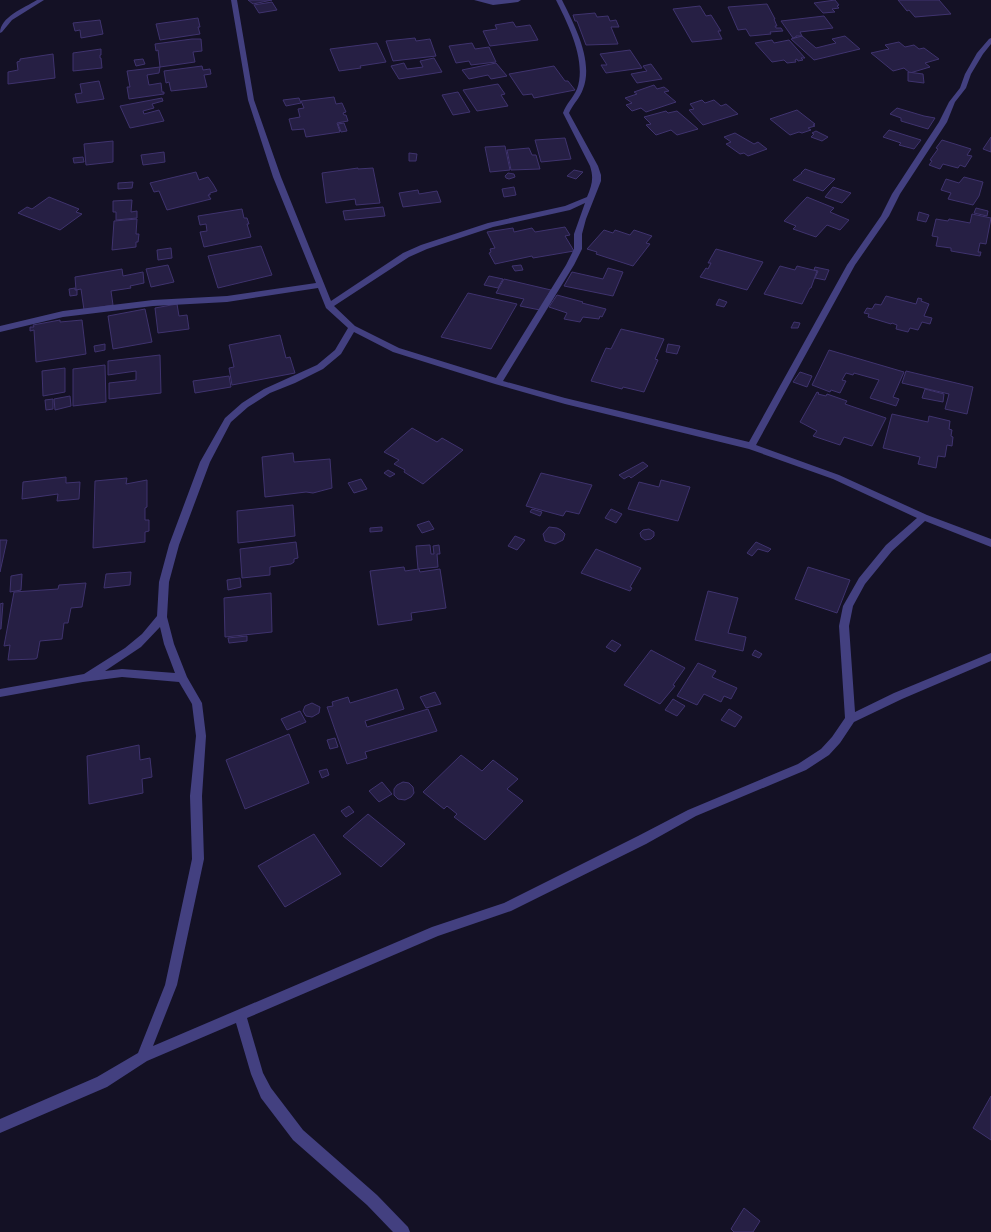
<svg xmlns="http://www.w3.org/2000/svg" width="991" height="1232" viewBox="0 0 991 1232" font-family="Jost,sans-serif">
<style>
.building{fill:#261f44;stroke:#3f336e}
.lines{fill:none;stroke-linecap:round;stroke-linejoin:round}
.minor{fill:#434080;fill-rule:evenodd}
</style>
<rect width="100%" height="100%" fill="#141125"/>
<g class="building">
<path d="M248,0H272L253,4Z"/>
<path d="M835,0L839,5L837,6L839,8L832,9L835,12L823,13L814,3Z"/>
<path d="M898,0H939L951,14L915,17L909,10L907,11Z"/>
<path d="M272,2L277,10L259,13L254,5Z"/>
<path d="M767,4L775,19H774L777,26H775L776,28H781L783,31L770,32L771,34L750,36L746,29L738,30L728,7Z"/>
<path d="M700,6L706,16L711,15L721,31H718L722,39L692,42L673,9Z"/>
<path d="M595,13L597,17L608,16L610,21L616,20L619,27H611L618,44L586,45L577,21H575L573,15Z"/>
<path d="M824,16L833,28L800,32L802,36H796V37L793,38L781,21Z"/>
<path d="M198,18L200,27H198L200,34L160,40L156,24Z"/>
<path d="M100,20L103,34L81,38L80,30L75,31L73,23Z"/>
<path d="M513,22L516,27L530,25L538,40L490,46L483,31L497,29L495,25Z"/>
<path d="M802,36L816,48L836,43L832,39L845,36L860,49L814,60L791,39Z"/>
<path d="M415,38L416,41L430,39L436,56L393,61L386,41Z"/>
<path d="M192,39H201L202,51L193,52L195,62L160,67L158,50L156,51L155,44Z"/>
<path d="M772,40L774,43L789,40L805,58H801L803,60L798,61L797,59L795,60L796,62L787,63L784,60L772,62L755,43Z"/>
<path d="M899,42L905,47L914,45L919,49L924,48L939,59L925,63L930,67L910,73L904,68L893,71L871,53L889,49L885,45Z"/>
<path d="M377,43L386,62L360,66L361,68L339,71L330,49Z"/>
<path d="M472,43L475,49L489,47L496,62L471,65L469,61L456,63L449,46Z"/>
<path d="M101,49V55H100V58H101L102,68L73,71V53Z"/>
<path d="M630,50L642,68L606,73L601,65H607L600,54Z"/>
<path d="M53,54L55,78L8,84V72L18,70L17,62L20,61V59Z"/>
<path d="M434,58L442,72L399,79L391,66L404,63L407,69L423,67L420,61Z"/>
<path d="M143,59L145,64L136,66L134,60Z"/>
<path d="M496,63L507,76L491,79L488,75L469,79L462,70Z"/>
<path d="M651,64L662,79L637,83L631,74L647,71L643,66Z"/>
<path d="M202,66L203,70L210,69L211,74L204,75L207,87L171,91L169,82L166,83L164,71Z"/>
<path d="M554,66L565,81H568L575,90L534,98L532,94L523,95L509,74Z"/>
<path d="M160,67L159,73L147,75L149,85L161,83L162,92H164V94L129,99L127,87H130L127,71Z"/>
<path d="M908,72L923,74L924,83L908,81Z"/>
<path d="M99,81L104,99L77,103L75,94L82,93L80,84Z"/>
<path d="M498,84L505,94L501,95L508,106L477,111L463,90Z"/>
<path d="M654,85L657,89L664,87L669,91L664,92L676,102L646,112L641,108L632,111L626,105L632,103L625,98L637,94L634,92Z"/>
<path d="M458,92L470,112L453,115L442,95Z"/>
<path d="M334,97L336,104L342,103L346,112L343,113L344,115H346L348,121L337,123L340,132L306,137L304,129L292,130L289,119L300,117L298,109L304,108L301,101Z"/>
<path d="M162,98L163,101L152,104L154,108L143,111L144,114L159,110L164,121L130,128L120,106Z"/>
<path d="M299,98L301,103L286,106L283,100Z"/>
<path d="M702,100L705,103L714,100L721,106L726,104L738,114L703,125L689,110L694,109L690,104Z"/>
<path d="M897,108L924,116L935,118L928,129L901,121V118L890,114Z"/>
<path d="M797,110L815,124L813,125L815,126L808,128L811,130L802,133L799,132L790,135L770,119Z"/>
<path d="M666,111L668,113L677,111L698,129L677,135L671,130L656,135L646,125L651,124L644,117Z"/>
<path d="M344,123L347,131L341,132L338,124Z"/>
<path d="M889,130L921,140L914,149L899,145L901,143L883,137Z"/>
<path d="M816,131L828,137L822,141L811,137L814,134L812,133Z"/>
<path d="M735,133L754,144L758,142L767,149L748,156L744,153L740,154L726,144L731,142L724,137Z"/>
<path d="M991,137V152L983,149Z"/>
<path d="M565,138L571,159L541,162L535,140Z"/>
<path d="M942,140L971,149L967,155L972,156L965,167L960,165L958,168L943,164L940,169L929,165L932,161L930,160L938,149L936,148Z"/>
<path d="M113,141V162L86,165L84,144Z"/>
<path d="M505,146L510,170L490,172L485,147Z"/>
<path d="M529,148L532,155H536L540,169L511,170L507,150Z"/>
<path d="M164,152L165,162L143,165L141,155Z"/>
<path d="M409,153L417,154L416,161H409Z"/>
<path d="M83,157L84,162L74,163L73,158Z"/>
<path d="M358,168V169L373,168L380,203L356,205L355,199L326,203L322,173Z"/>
<path d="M805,169L819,174L835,179L823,191L793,180L802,173H801Z"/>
<path d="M574,170L583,172L576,179L567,176Z"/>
<path d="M196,172L199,180L208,177L213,184L217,191L210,193V195H208L211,199L167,210L159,191L154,192L150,183Z"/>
<path d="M508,173L514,174L515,177L509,179L506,178L505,176Z"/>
<path d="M964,177L983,182L979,196L973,205L948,199L951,193L941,190L946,179L959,183Z"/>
<path d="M133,182L132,188L118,189V183Z"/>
<path d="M514,187L516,195L504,197L502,189Z"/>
<path d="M833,187L851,193L842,203L825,197Z"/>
<path d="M418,190L419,194L437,191L441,202L403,207L399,193Z"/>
<path d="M49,197L79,209L76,212L82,214L60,230L18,213L27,207L32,209Z"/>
<path d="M807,197L834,208L830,212L849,220L840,230L827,225L816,237L793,229L796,226L784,221Z"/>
<path d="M132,200L131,212L137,211V218L116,220V212H113V201Z"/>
<path d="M383,207L385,216L345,220L343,211Z"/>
<path d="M976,208L988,211L987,216L974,213Z"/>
<path d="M242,209L244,218H247L249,224H247L251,237L204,247L200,232L207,231L206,224L200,225L198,216Z"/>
<path d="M919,212L929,215L926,222L917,220Z"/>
<path d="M972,214L991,218L986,244L980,243L978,252H981L980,256L951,251V248L936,246L938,237L932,236L936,219L948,221L949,219L970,223Z"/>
<path d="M137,219L136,234H139L138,242H136V247L112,250L114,221Z"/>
<path d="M565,227L570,235L565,236L574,251L533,258L532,256L495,264L489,253L491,252L490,249L495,248L487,232L513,228L514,232L532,228L535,232Z"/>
<path d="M604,230L613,233L615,230L630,235L634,230L652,236L646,243L650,244L633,266L596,254L597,252L587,249Z"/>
<path d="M261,246L272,275L218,288L208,256Z"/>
<path d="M171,248L172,258L158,260L157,250Z"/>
<path d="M716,249L763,262L747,290L700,277L706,268L708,269L711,263H708Z"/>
<path d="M168,265L174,282L151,287L146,269Z"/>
<path d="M521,265L523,270L515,271L512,266Z"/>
<path d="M780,266L795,270L797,266L817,271L811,288H810L802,304L764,294Z"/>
<path d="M815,267L829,270L825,280L815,278L818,271L814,270Z"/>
<path d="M608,268L623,272L613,296L564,286L572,272L603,279Z"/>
<path d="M122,269L123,276L143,272L144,283L130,286L131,288L111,291L113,305L84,310L81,289L76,290L75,277Z"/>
<path d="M489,276L503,279L498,288L484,285Z"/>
<path d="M504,279L551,290L540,310L520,306L524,299L496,293Z"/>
<path d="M75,288V290H77V295L70,296L69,289Z"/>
<path d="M468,293L517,304L491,349L441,337Z"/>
<path d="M557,295L583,302L582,303L606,309L602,317L600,316L599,319L583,317L580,322L564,319L567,313L549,307Z"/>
<path d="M886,296L916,304L918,298L922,299L921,301L929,304L924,316L932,318L930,324L922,322L918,330L910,328L908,332L896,329L897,325L892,323L891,324L868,317L869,314L864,313L867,308L872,309L875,304L881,305Z"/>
<path d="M719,299L727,302L724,307L716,305Z"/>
<path d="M177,304L179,316L187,315L189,329L158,333L155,308Z"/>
<path d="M145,309L152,342L113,349L108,316Z"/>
<path d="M60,320V322L82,320L86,354L36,362L34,330L30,331V327H34L33,325Z"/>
<path d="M794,322L800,323L798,328H791Z"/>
<path d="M621,329L664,339L655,359L658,360L644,392L623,387L622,389L591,381L606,348L611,349Z"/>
<path d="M280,335L286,358L290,357L295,373L232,385L229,368L234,367L229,345Z"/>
<path d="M105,344V350L95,352L94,346Z"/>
<path d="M668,344L680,346L677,354L666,352Z"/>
<path d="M829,350L904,372L893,397L899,399L896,406L870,398L879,380L854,373L853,375L846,373L842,380L846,381L840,393L831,390L830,392L812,385Z"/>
<path d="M160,355L161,393L109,399V383L136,380V371L108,375V361Z"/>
<path d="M105,365L106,402L73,406V369Z"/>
<path d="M65,368V392L43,396L42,371Z"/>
<path d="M906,371L973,387L967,414L945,409L949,394L902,383Z"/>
<path d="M800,372L812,376L807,387L793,382Z"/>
<path d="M229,376L231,387L195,393L193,381Z"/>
<path d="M925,389L944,394L943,402L922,398Z"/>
<path d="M817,392L819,393L818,394L826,396L827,394L847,401L845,404L886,418L872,446L844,437L840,445L813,436L817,431L800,422Z"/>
<path d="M70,396L71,406L55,410L54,399Z"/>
<path d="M53,399V409L46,410L45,400Z"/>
<path d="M892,414L928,422L929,416L950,421L949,429L952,430L951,436L953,437L952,446L947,445L945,457L938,456L936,468L918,464L920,457L883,448Z"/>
<path d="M412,428L437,442L442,438L463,450L423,484L404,472L405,470L394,464L399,460L384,452Z"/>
<path d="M293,453L294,462L330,459L332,488L313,493L306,492L265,497L262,457Z"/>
<path d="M643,462L648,466L631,478L629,476L624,479L619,475Z"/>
<path d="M388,470L395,474L390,477L384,473Z"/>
<path d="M541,473L592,485L579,514L566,511L563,516L526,506Z"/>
<path d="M66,477V483L80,482L79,499L57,501L58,494L22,499L23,482Z"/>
<path d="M127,478L126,484L147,480V507L145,508V520H149V531L145,532V542L93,548L95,481Z"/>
<path d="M361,479L367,489L354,493L348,483Z"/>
<path d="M661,480L690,487L678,521L628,509L639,482L659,487Z"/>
<path d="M293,505L295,536L238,543L237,511Z"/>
<path d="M532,509L542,512L540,516L530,512Z"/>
<path d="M611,509L622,514L616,523L605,518Z"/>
<path d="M429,521L434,529L422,533L417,525Z"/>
<path d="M382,527V531L370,532V528Z"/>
<path d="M549,527L557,528L561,530L565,534L563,540L555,544L545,541L543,534Z"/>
<path d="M649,529L654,532V536L651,539L645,540L641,537L640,533L643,530Z"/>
<path d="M515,536L525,540L517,550L508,546Z"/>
<path d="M0,540H7L0,572Z"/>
<path d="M296,542L298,558L294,559V562L291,564L270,567V575L242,578L240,549Z"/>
<path d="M756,542L771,549L768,552L758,549L752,556L747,553Z"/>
<path d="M430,545L431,554H434L433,546L439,545L440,554H437L438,567L418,569L416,546Z"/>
<path d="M596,549L641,568L630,587L632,588L630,591L581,573Z"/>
<path d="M404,567L405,571L419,569L420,572L440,569L446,608L411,613L412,620L378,625L370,571Z"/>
<path d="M808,567L850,580L837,613L795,599Z"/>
<path d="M131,572L130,585L104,588L106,574Z"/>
<path d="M22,574L21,590L10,592L11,576Z"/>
<path d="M240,578L241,587L228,590L227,580Z"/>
<path d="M86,583L82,607L71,608L68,623H64L62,639L40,641L37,658L35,659L8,660L10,645L4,646L14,592L58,589L59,585Z"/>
<path d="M708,591L738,598L728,633L746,637L743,651L695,640Z"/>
<path d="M271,593L272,632L225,637L224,598Z"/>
<path d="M3,603L1,629H0V604Z"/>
<path d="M247,636V641L229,643L228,638Z"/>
<path d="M612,640L621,645L615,652L606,647Z"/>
<path d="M651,650L685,668L673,685L675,686L660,704L624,685Z"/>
<path d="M755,650L762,654L759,658L752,655Z"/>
<path d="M698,663L716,671L712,677L737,688L731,699L724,696L721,702L704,694L697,705L677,696Z"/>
<path d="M397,689L404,709L365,721L367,727L428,709L437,731L365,752L367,758L347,764L327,707L333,706L332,702L348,697L350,703Z"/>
<path d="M435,692L441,704L426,708L420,697Z"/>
<path d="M673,699L685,706L677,716L665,710Z"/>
<path d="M312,703L320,707L319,713L312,717L306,716L303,711L305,706Z"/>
<path d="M729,709L742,717L735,727L721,720Z"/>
<path d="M300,711L306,722L287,730L281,719Z"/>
<path d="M289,734L309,783L245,809L226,760Z"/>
<path d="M335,738L338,747L330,749L327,740Z"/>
<path d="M139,745L140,760L150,758L152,777L142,779L143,793L89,804L87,756Z"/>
<path d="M461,755L482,771L493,760L518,779L507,789L523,801L485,840L454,817L457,814L447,806L444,809L423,792Z"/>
<path d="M327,769L329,775L322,778L319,771Z"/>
<path d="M382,782L392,794L379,802L369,791Z"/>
<path d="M403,782L409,783L413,787L414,793L411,797L405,800L398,799L394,795V789L397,785Z"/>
<path d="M349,806L354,812L346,817L341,811Z"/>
<path d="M368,814L405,844L381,867L343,836Z"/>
<path d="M314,834L341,874L285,907L258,866Z"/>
<path d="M991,1096V1140L973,1128Z"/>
<path d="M744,1208L760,1221L753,1232H734L731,1229Z"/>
</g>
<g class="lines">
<g class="minor">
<path d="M37,0H44L12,20L2,32L0,33C0,17 24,8 37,0Z"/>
<path d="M231,0H237L254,100L281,177L331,301L403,253L421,245L488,223L565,206L587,197C592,185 594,178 590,166L563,113C566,104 573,98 577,89C587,61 568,24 556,0H562C574,24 594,61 583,89C580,98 573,104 569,113L598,166L601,175V181L586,219L582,234V249L574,265L503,381L565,398L749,442L847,265L881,216L892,194L939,122L949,102L960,88L965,74L977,53L989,39L991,38V44L983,54L971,74L966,88L955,102L947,122L900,194L889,216L855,265L756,445L839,475L927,515L991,539V547L925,521L892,551L865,584L853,606L849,626L855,712L894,693L991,653V661L902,699L854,722L840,743L829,755L806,770L696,816L646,844L511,911L438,936L247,1018L263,1073L271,1088L303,1130L377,1195L408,1227L410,1232H393L367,1205L293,1140L261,1098L251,1074L236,1023L147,1061L107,1087L0,1133V1119L97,1077L138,1053L165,985L192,859L190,796L196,736L192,704L179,682L122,677L83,682L0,697V689L84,674L125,648L142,634L157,616L159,582L169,545L200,462L225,418L242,403L264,389L317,365L335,350L348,328L326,308L318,288L227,302L153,306L63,317L0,332V326L63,311L153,300L227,296L316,283L273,177L248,100ZM585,203L574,234V249L566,265L496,378L399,348L355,326L334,306L409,257L427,249L493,227L570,210ZM354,332L393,352L495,384L565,404L749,449L833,479L917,518L886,545L859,578L843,606L839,626L845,718L832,737L821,749L798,764L688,810L638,836L504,903L432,927L153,1046L177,985L204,859L202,796L206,736L202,703L187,677L174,644L167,617L169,582L179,545L210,462L231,422L248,407L270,393L295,383L323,369L341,354ZM160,627L164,644L175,673L122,669L105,671L141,647Z"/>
<path d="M474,0H521L518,2L493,5Z"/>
</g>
</g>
</svg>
